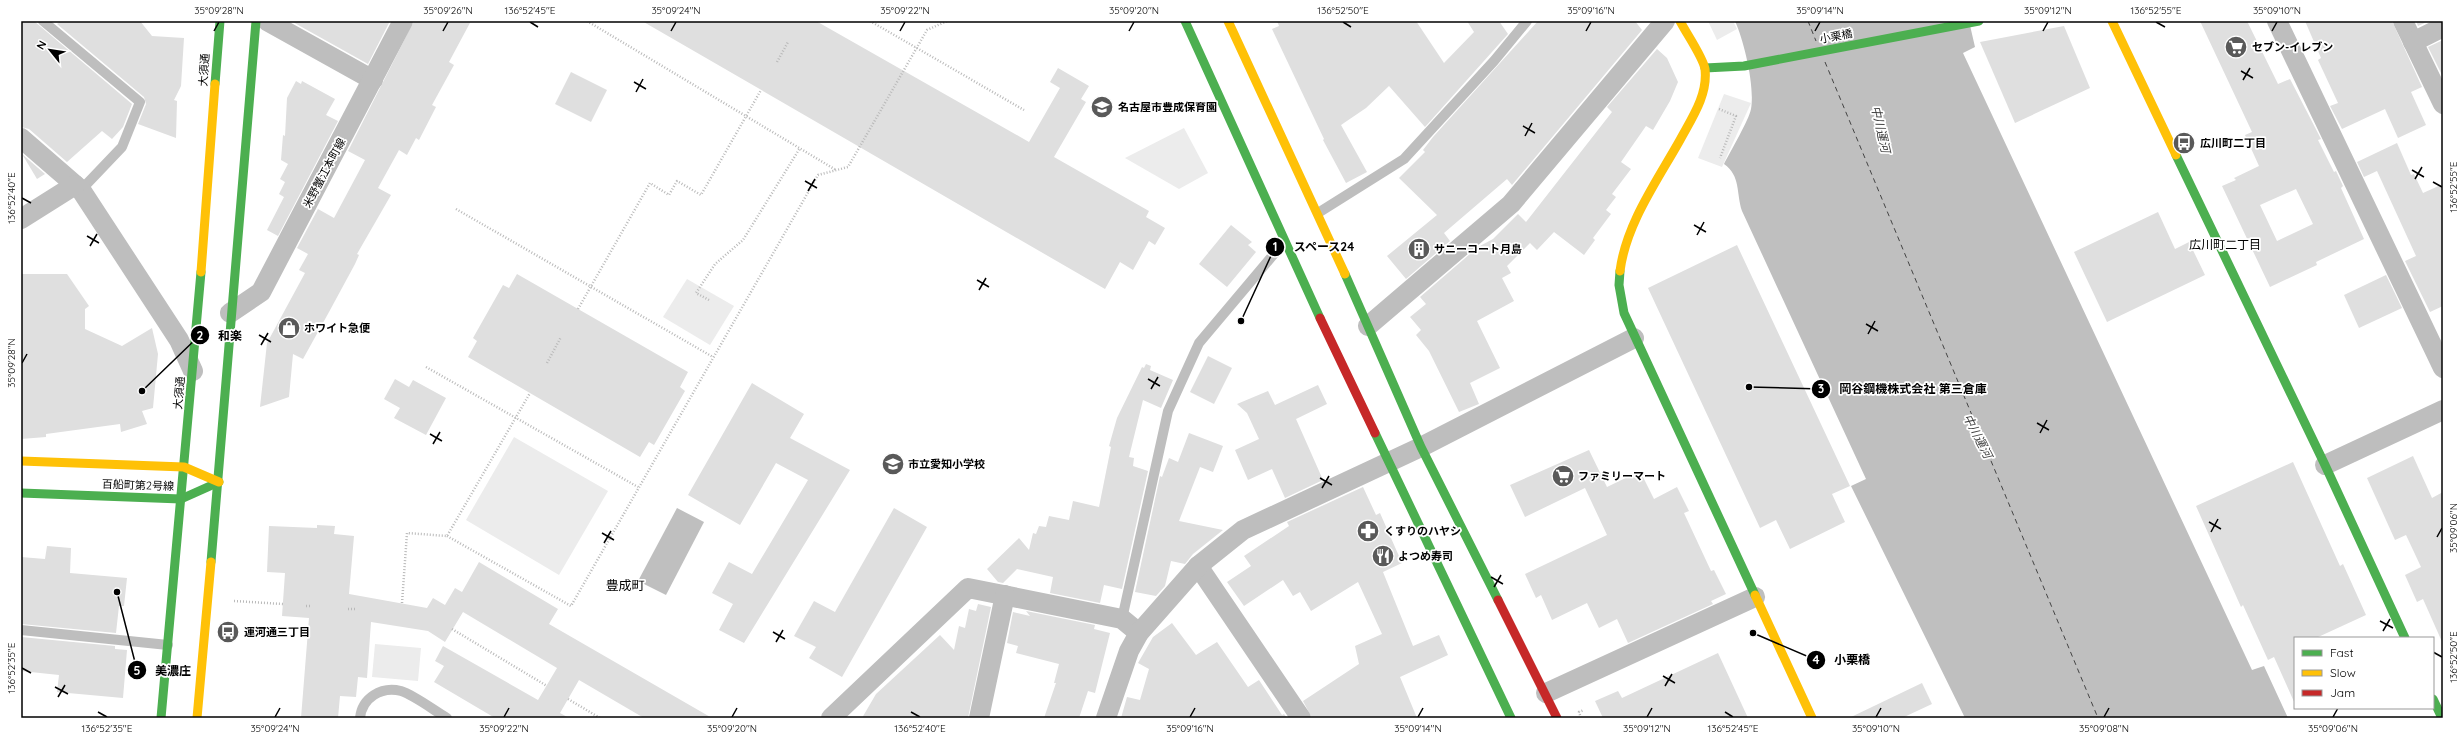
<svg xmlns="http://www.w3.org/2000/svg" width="2464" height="739" viewBox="0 0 2464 739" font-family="Quicksand,'Noto Sans JP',sans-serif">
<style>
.green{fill:#ececec}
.water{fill:#bfbfbf}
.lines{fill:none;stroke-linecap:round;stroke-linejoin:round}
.ferry{stroke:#444;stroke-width:1;stroke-dasharray:5 4;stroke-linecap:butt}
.building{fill:#dfdfdf;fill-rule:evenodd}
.path{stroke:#b9b9b9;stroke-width:2.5;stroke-dasharray:1 2;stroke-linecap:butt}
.lane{stroke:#bebebe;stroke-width:10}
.street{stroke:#bebebe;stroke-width:20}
.fast{stroke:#4caf50;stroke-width:9}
.slow{stroke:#ffc107;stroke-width:9}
.jam{stroke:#c62828;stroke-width:9}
.ticks{fill:none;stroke:#000;stroke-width:1.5}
.labels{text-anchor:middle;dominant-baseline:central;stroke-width:3.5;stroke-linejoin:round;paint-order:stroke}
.street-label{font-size:11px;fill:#000;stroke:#fff}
.poi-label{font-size:11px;font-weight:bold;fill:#000;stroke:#fff;text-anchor:start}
.water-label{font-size:12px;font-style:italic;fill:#444;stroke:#fff}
.neighbourhood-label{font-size:12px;fill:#000;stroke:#fff}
.quarter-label{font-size:13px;fill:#000;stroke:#fff}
.leader{fill:none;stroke:#000;stroke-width:1.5}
.callout-dot{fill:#000;stroke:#fff;stroke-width:1.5}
.mark-label{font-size:12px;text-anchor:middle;font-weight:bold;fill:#fff}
.callout-label{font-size:12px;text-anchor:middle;font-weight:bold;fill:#000;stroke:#fff;stroke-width:3.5;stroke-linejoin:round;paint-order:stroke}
.neatline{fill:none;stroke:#000;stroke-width:1.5}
.ticks-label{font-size:10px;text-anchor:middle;fill:#000}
</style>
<rect width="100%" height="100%" fill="#fff"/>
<g class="green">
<path d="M1708,21H1733L1737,29L1717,40Z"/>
<path d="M1724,94L1751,103L1722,167L1698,158Z"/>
<path d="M1184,128L1208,173L1179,189L1125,158Z"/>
<path d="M687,279L734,306L710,345L663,317Z"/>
<path d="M514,437L608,491L559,575L466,520Z"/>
<path d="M375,644L421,648L418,681L372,677Z"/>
</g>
<g class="water">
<path d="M1735,21H1969L1975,47L1963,53L2252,670L2264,666L2288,718H1965L1851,486L1866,479L1742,211C1736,193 1741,176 1724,164C1730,152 1749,120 1751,109C1755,86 1744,41 1735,21Z"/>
<path d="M677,508L704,522L666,595L638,581Z"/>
</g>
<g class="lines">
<g class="ferry">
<path d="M1808,21L1816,41"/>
<path d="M1825,62L2098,718"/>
</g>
</g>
<g class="building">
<path d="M21,21H34L132,104L123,127L112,139L102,131L67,162L29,129L21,127Z"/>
<path d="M60,21H140L152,36L184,38L181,86L174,100L177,101L176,138L138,124L146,104L144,97L57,24Z"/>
<path d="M291,21H390L368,64Z"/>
<path d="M414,21H471L449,62L454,65L432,105L436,107L419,140L416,138L407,155L399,150L378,188L391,195L357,254L359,255L355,264L329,312L303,359L293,354L289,397L260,407L267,343L305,273L299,270L308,254L297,248L318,209L334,218L365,160L348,151Z"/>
<path d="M642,21H816L1029,142L1060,88L1050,82L1058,68L1089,86L1081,99L1086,102L1054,157L1149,211L1146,217L1165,228L1155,245L1149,241L1133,270L1120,262L1105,289Z"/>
<path d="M1277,21H1416L1444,63L1474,32L1467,21H1499L1508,34L1425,127L1389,86L1366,108L1341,125L1367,172L1346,183L1323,140L1324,139L1272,29L1279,26Z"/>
<path d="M1538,21H1635L1642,30L1512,185L1507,179L1444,233L1450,241L1406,279L1387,256L1437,215L1399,178L1425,152L1423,150L1433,137Z"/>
<path d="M2200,21H2247L2278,84L2290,79L2321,139L2318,140L2334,172L2336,171L2343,186L2341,188L2364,239L2316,262L2317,265L2270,287L2222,186L2236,180L2234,178L2259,166L2245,135L2252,132ZM2296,189L2313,224L2277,241L2260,205Z"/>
<path d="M2305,21H2392L2422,87L2411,92L2426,125L2398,138L2385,109L2342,129L2330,106L2338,103L2318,60L2321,58Z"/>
<path d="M2416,21H2429L2418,26Z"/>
<path d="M2064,26L2090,88L2015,123L1980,42Z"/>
<path d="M2443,40V77L2428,47Z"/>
<path d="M1657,49L1667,58L1678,82L1670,101L1653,130L1646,126L1621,162L1631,169L1612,194L1616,197L1606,210L1611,214L1593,238L1595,240L1584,255L1554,232L1537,250L1530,243L1507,266L1511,273L1502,278L1514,301L1477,321L1500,368L1470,383L1479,404L1459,412L1429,351L1416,335L1421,330L1410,317L1426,304L1420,297L1478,247L1493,239L1518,214L1526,222L1612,112L1607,107Z"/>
<path d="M571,72L607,90L591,122L555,104Z"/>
<path d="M296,81L301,84L302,81L335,99L326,115L338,121L278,236L267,230L284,197L279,194L285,182L280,179L288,164L281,160L283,135L285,136L287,98Z"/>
<path d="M2397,143L2411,175L2414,174L2423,193L2443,184V306L2430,312L2405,261L2416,256L2377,171L2364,177L2357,162Z"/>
<path d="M22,154L45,174L37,179Z"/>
<path d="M2158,212L2175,249L2189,242L2205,275L2107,322L2074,252Z"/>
<path d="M1231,225L1252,242L1248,245L1256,252L1227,287L1199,264Z"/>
<path d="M1737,245L1850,486L1832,494L1845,522L1790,549L1776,520L1760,528L1648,288Z"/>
<path d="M21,274H67L89,306L85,309V329L122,346L152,328L158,354L153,408L142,411L147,424L121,432L120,424L46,434V437L21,439Z"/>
<path d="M517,274L688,372L680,387L685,391L654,445L649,442L640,457L468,357L477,341L473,338L503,285L509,288Z"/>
<path d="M2386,275L2402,308L2359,328L2344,295Z"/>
<path d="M1208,356L1232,368L1214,404L1190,392Z"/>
<path d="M1146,364L1151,366L1150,370L1173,380L1161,408L1143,400L1129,457L1134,458L1133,466L1148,471L1122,589L1104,585L1100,603L1050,593L1053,577L1017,569L1003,583L998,582L987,569L1019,538L1029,550L1033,533L1036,534L1039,526L1046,527L1049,516L1069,520L1073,501L1099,507L1111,447L1109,446L1117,418L1142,367L1144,368Z"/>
<path d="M395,379L409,387L413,380L446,398L426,435L394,418L400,408L384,399Z"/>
<path d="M752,383L804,414L790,438L850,470L744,643L719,630L733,604L712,593L729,562L752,574L808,480L776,463L740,525L688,495Z"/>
<path d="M1318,385L1327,404L1296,419L1323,480L1285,498L1272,469L1248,480L1235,450L1259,439L1247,413L1237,404L1268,391L1275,405Z"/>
<path d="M1189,433L1223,446L1213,472L1200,467L1179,521L1223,530L1193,554L1185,564L1171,561L1165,586L1156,596L1135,592L1160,476L1162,477L1169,458L1178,462Z"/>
<path d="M1589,450L1607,487L1640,471L1654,499L1677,487L1689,511L1684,513L1711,571L1714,570L1726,594L1711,601L1713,604L1628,643L1617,619L1599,628L1587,603L1552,620L1541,595L1536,598L1525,574L1607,535L1585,488L1525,517L1510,485Z"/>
<path d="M2413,456L2432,498L2443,492V644L2423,599L2417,602L2405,575L2421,567L2406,535L2395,540L2367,478Z"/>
<path d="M2293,462L2340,566L2343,564L2366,615L2316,638H2295V704L2274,657L2268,660L2243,605L2241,607L2196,506Z"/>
<path d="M1363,487L1376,515L1380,513L1402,563L1383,572L1413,646L1439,635L1448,655L1400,677L1417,718H1312L1303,701L1359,664L1355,646L1382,634L1358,582L1311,611L1300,592L1293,596L1283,580L1244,606L1227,582L1251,566L1244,556L1289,526L1287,522Z"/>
<path d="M894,508L927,527L842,677L809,658L816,647L794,636L814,601L835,612Z"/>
<path d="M317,525L335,526L334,534L354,536L349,594L427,608L433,598L445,605L455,588L462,592L479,562L558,609L549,624L712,718H644L579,680L560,713L569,718H495L434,682L444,666L435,661L443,646L538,700L557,668L463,612L445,642L428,631L371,622L367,678L358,677L356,697L340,696L338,718H301L309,618L282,616L285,573L267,572L269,526L317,528Z"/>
<path d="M47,546L71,548L70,573L127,578L124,606H119L116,633L21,624V557L45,559Z"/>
<path d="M978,604L991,607L968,718H862L876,694L940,635L954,650L959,626L965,628L969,609L976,611Z"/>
<path d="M1026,611L1095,625L1094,629L1110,633L1095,693L1088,691L1079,718H1044L1056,683H1054L1059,664L1016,653L1018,646L1007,643L1013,612L1030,616Z"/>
<path d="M1172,623L1196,655L1217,642L1248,687L1259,680L1282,715L1284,714L1287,718H1121L1127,697L1140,700L1149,669L1138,663L1153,637Z"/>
<path d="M21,637L115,646V649L127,650L123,698L57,692L59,675L21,671Z"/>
<path d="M1718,653L1748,718H1603L1595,701L1618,691L1622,698Z"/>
<path d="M1922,683L1932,704L1902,718H1849Z"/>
</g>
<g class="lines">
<g class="path">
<path d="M587,21L836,170"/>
<path d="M870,21L1024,110"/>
<path d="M777,62L788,42"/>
<path d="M1719,109L1736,116L1720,158"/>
<path d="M456,209L713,357"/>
<path d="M709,300L696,293L715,264L743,240L800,148"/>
<path d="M578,309L650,183L669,195L677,181L701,195L761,90"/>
<path d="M547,363L561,337"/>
<path d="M426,367L638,487"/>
<path d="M447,536L571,606L818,175L848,167L927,30L947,21"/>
<path d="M234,601L283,604"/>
<path d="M402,603L407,533L447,536L530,393"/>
<path d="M306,606H310"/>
<path d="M348,609H356"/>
<path d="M452,629L547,686"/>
<path d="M568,699L600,718"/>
<path d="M1581,718L1579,712L1584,710"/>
</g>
<g class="lane">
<path d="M43,21L140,102L122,147L81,190"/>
<path d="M1318,213L1404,159L1494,61L1527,21"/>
<path d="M1122,619L1168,411L1199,343L1284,242"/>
<path d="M21,630L168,645"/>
<path d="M360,718C362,698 381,686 401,691C414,695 435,711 447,718"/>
</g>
<g class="street">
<path d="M267,21L373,80"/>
<path d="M2277,21L2443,368"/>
<path d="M2403,21L2443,104"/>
<path d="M2413,42L2443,27"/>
<path d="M21,138L81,190L179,340L193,371"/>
<path d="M21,219L75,185"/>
<path d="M230,313L261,292L403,21"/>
<path d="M1368,326L1511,204L1665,21"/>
<path d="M2325,465L2443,410"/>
<path d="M1198,566L1301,718"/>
<path d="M1546,693L1755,597"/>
<path d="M831,718L968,588L1122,619L1139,633"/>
<path d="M979,718L1005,595"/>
<path d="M1106,718L1129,651L1139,633L1198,566L1243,530L1421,447L1634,338"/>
</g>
<g class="fast">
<path d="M1185,21L1320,318"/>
<path d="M1705,68L1744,66L1979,21"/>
<path d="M215,84L220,21"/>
<path d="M2176,155L2325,465L2405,638"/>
<path d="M1620,271L1619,285L1624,313L1755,595"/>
<path d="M1345,274L1421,447L1498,600"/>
<path d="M1375,433L1511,718"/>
<path d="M21,493L181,499L219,482"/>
<path d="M211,562L256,21"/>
<path d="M2433,699L2442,718"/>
<path d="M161,718L201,272"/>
</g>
<g class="slow">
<path d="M1228,21L1345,274"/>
<path d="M2112,21L2176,155"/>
<path d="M1620,271C1626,224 1657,181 1680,140C1692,118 1708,95 1705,69C1703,57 1686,33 1680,21"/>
<path d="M201,272L215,84"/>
<path d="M21,461L184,467L219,482"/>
<path d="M1755,595L1812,718"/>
<path d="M197,718L211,562"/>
</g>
<g class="jam">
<path d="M1320,318L1375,433"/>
<path d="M1498,600L1557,718"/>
</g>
</g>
<path class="ticks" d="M530,22L538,27M1343,22L1351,27M2156,22L2165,27M214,31L219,22M443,31L448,22M671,31L676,22M900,31L905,22M1129,31L1134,22M1586,31L1591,22M1815,31L1820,22M2043,31L2048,22M2272,31L2277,22M2241,71L2253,78M2243,80L2250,68M634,82L646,89M636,92L643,79M1523,126L1535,133M1525,136L1532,123M2412,170L2424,177M2415,179L2422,167M805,181L817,188M2433,182L2442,187M808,191L815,179M22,198L31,203M1694,225L1706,232M1697,235L1704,222M87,236L99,243M90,246L97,234M977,280L989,287M979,290L986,278M1866,324L1878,331M1868,334L1875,321M259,335L271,342M261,345L268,333M22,363L27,354M1148,379L1160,386M1151,389L1158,377M2037,423L2049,430M2040,433L2047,420M430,434L442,441M433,444L440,432M1320,478L1332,485M1322,488L1329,476M2209,522L2221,529M2211,532L2218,519M602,533L614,540M2437,537L2442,528M604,543L611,531M1491,577L1503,584M1494,587L1501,575M2380,621L2393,628M2383,631L2390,619M773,632L785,639M776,642L783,630M2433,652L2442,657M22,668L31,673M1663,676L1675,683M1665,686L1672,674M55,687L68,694M58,697L65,685M98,712L107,717M911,712L920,717M1725,712L1733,717M275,717L280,708M504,717L509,708M732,717L737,708M1190,717L1195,708M1418,717L1423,708M1647,717L1652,708M1876,717L1881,708M2104,717L2109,708M2333,717L2338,708"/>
<defs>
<g id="supermarket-disc" transform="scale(1.15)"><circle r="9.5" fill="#595959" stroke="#fff"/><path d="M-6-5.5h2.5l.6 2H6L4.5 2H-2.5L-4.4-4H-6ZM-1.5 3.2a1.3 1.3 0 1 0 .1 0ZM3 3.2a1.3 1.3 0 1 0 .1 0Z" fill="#fff"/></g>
<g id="school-disc" transform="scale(1.15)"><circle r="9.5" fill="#595959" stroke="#fff"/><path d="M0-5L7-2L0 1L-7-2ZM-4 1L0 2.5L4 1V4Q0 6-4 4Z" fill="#fff"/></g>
<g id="bus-disc" transform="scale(1.15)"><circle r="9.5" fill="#595959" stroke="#fff"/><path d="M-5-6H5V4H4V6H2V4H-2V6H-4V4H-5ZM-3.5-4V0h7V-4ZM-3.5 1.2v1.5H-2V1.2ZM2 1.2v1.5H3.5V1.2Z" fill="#fff"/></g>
<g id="building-disc" transform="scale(1.15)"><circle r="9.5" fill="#595959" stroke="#fff"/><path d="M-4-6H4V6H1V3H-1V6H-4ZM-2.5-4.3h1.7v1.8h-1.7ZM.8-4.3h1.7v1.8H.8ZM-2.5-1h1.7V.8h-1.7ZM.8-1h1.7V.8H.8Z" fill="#fff"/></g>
<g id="shop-disc" transform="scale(1.15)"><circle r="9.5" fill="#595959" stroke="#fff"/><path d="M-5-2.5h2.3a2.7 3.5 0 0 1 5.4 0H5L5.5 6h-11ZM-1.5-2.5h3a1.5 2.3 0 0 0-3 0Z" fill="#fff"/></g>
<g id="pharmacy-disc" transform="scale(1.15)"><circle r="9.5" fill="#595959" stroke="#fff"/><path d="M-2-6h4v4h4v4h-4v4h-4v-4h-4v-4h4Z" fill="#fff"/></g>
<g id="restaurant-disc" transform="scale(1.15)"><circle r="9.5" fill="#595959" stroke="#fff"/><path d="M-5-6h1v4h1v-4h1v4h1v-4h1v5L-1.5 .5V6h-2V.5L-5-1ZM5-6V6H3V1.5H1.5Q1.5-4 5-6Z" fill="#fff"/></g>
</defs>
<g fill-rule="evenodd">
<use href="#supermarket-disc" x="2236" y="47"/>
<use href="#school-disc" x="1102" y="107"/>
<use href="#bus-disc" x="2184" y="143"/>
<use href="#building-disc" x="1419" y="249"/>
<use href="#shop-disc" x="289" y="328"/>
<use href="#school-disc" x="893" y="464"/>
<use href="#supermarket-disc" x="1563" y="476"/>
<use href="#pharmacy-disc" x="1368" y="531"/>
<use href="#restaurant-disc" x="1383" y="556"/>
<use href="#bus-disc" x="228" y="632"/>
</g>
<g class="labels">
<g class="street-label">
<text transform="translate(1836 36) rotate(-11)">小栗橋</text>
<text transform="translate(204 70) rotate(-86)">大須通</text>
<text transform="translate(324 173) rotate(-62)">米野蟹江本町線</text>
<text transform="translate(179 393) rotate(-85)">大須通</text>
<text transform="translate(138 485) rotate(2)">百船町第2号線</text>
</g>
<g class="poi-label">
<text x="2252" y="47">セブン-イレブン</text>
<text x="1118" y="107">名古屋市豊成保育園</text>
<text x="2200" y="143">広川町二丁目</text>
<text x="1434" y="249">サニーコート月島</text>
<text x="304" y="328">ホワイト急便</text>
<text x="908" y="464">市立愛知小学校</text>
<text x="1578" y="476">ファミリーマート</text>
<text x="1384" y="531">くすりのハヤシ</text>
<text x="1398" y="556">よつめ寿司</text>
<text x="244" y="632">運河通三丁目</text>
</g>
<g class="water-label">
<text transform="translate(1881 129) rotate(77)">中川運河</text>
<text transform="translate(1978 436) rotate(63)">中川運河</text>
</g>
<g class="neighbourhood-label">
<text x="2225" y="244">広川町二丁目</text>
</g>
<g class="quarter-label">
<text x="625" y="585">豊成町</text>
</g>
</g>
<path class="leader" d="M1241 321L1275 247M142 391L200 335M1749 387L1821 389M1753 633L1816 660M117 592L137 670"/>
<g class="callout-dot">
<circle cx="1241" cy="321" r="4"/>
<circle cx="142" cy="391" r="4"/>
<circle cx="1749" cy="387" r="4"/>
<circle cx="1753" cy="633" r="4"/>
<circle cx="117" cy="592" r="4"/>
<circle cx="1275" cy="247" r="10"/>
<circle cx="200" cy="335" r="10"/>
<circle cx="1821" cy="389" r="10"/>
<circle cx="1816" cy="660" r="10"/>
<circle cx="137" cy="670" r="10"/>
</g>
<g class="mark-label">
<text x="1275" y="251">1</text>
<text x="200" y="340">2</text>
<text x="1821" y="393">3</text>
<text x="1816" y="664">4</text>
<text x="137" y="675">5</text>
</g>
<g class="callout-label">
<text x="1324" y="251">スペース24</text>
<text x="230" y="340">和楽</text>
<text x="1913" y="393">岡谷鋼機株式会社 第三倉庫</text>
<text x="1852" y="664">小栗橋</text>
<text x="173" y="675">美濃庄</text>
</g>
<rect width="2464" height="739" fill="none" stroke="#ffffff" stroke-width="44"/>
<rect x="2294" y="637" width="140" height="72" fill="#ffffff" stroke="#999999"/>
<rect x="2302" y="650" width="20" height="6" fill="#4caf50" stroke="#999999"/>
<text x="2330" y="657" font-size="12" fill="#000000">Fast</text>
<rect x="2302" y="670" width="20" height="6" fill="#ffc107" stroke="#999999"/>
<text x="2330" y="677" font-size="12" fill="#000000">Slow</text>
<rect x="2302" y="690" width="20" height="6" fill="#c62828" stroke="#999999"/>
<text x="2330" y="697" font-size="12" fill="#000000">Jam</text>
<g transform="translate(50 50) rotate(300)" stroke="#ffffff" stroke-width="3" paint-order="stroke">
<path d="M0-3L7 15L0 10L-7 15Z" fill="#000000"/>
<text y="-6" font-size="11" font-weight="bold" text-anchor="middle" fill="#000000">N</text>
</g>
<rect x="22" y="22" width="2420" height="695" class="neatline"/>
<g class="ticks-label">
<text x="219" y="14">35°09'28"N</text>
<text x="448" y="14">35°09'26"N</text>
<text x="530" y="14">136°52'45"E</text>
<text x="676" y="14">35°09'24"N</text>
<text x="905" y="14">35°09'22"N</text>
<text x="1134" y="14">35°09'20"N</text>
<text x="1343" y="14">136°52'50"E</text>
<text x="1591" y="14">35°09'16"N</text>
<text x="1820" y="14">35°09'14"N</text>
<text x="2048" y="14">35°09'12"N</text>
<text x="2156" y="14">136°52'55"E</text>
<text x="2277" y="14">35°09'10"N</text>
<text transform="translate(2453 187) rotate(-90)" y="4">136°52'55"E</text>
<text transform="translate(11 198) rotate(-90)" y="4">136°52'40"E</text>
<text transform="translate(11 363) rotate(-90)" y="4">35°09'28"N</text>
<text transform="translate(2453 528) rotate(-90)" y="4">35°09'06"N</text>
<text transform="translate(2453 657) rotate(-90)" y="4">136°52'50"E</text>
<text transform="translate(11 668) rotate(-90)" y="4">136°52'35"E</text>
<text x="107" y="732">136°52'35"E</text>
<text x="275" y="732">35°09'24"N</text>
<text x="504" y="732">35°09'22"N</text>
<text x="732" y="732">35°09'20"N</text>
<text x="920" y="732">136°52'40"E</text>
<text x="1190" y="732">35°09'16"N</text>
<text x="1418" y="732">35°09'14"N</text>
<text x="1647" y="732">35°09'12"N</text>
<text x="1733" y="732">136°52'45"E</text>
<text x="1876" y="732">35°09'10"N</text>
<text x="2104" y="732">35°09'08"N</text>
<text x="2333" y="732">35°09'06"N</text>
</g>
</svg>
